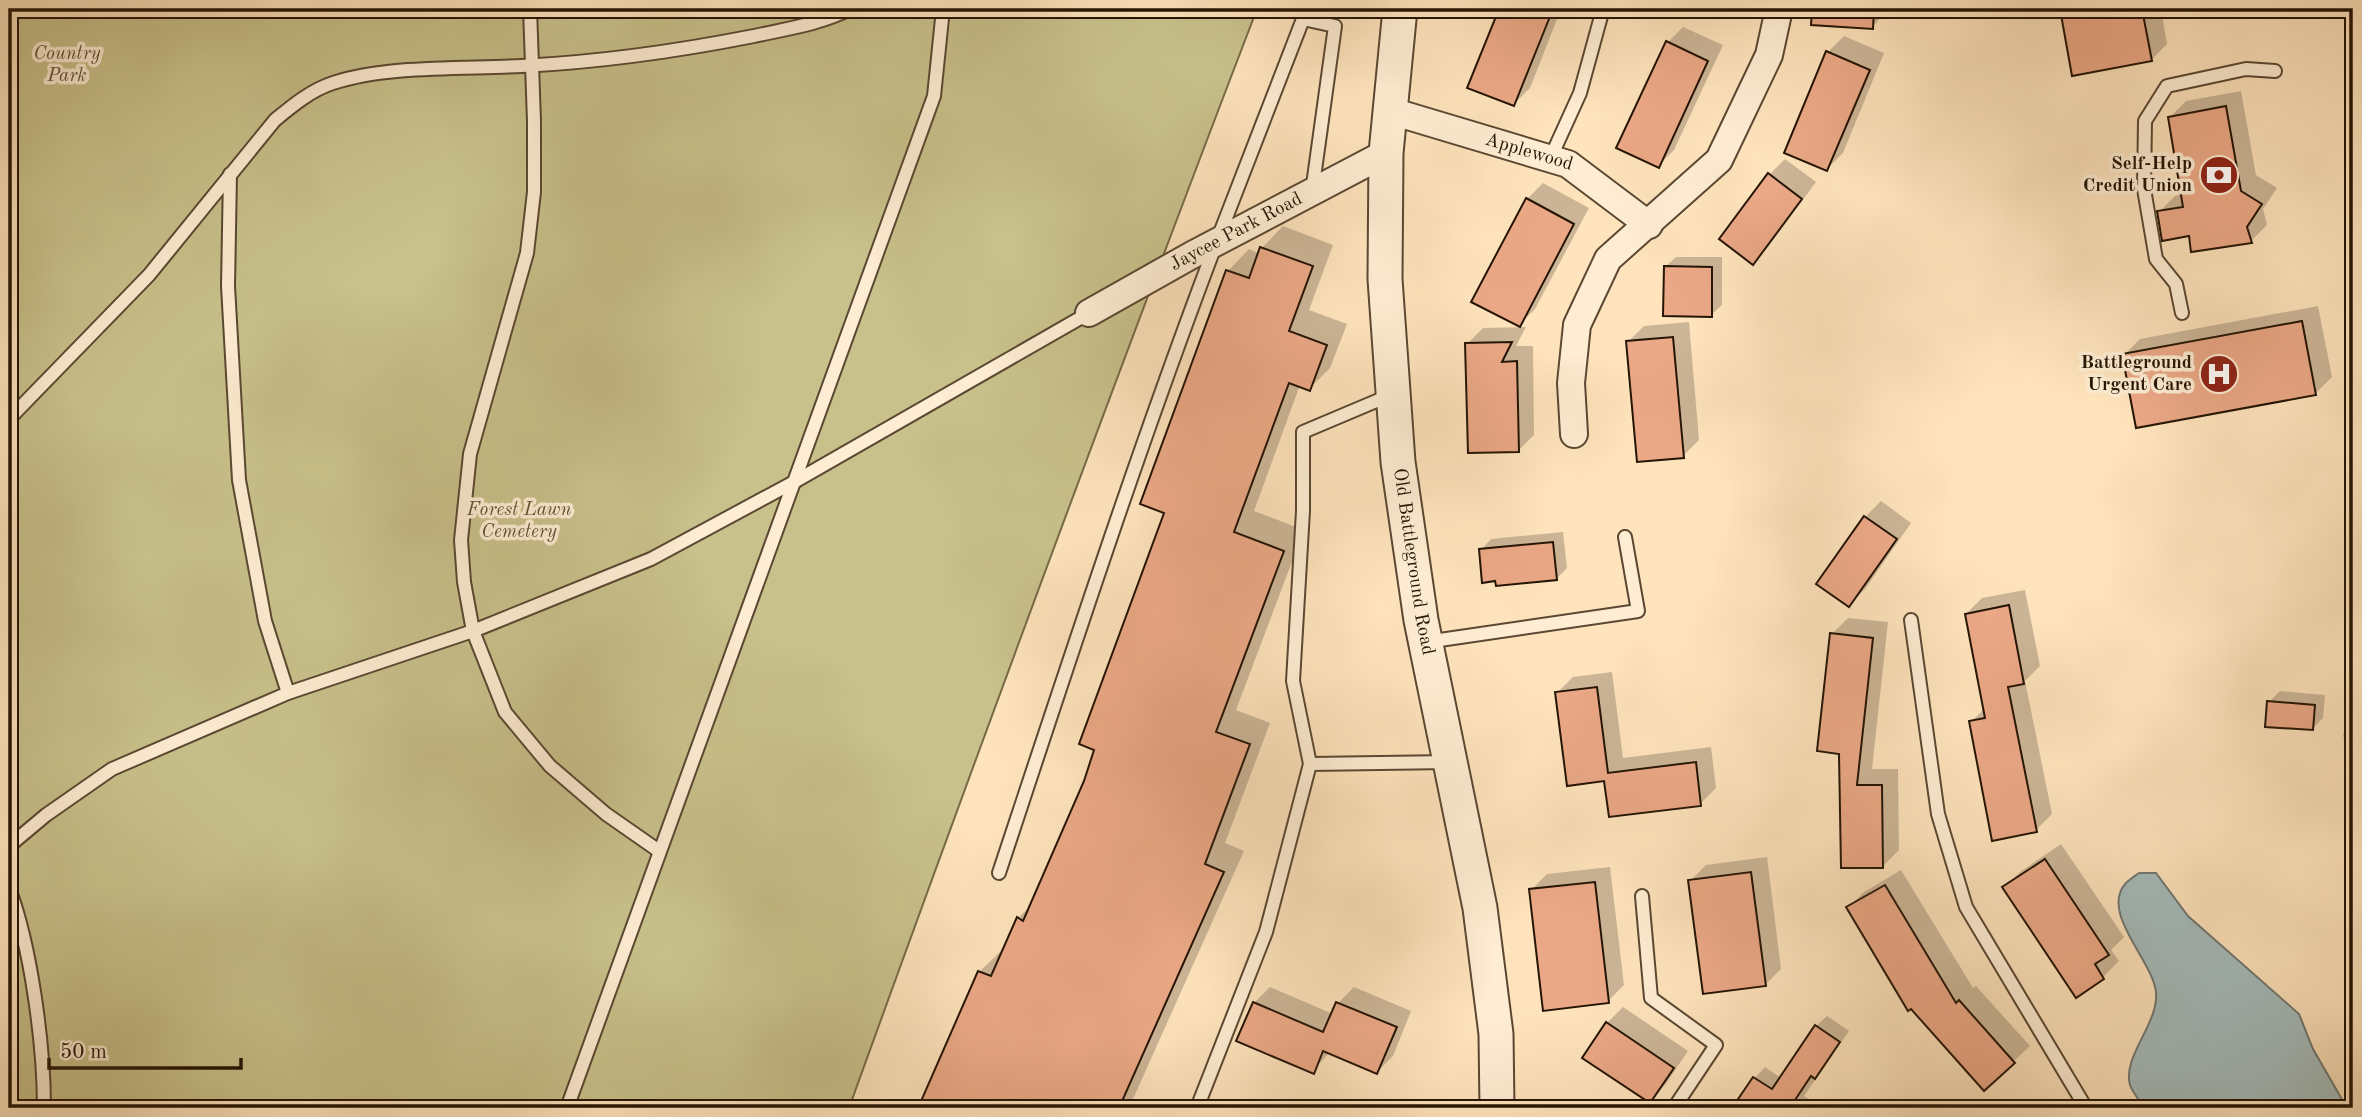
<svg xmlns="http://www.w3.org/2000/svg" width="2362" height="1117" viewBox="0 0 2362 1117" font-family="'Old Standard TT',serif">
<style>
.green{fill:#c8c18b;stroke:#766a48;stroke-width:2}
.water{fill:#a4bbbb;stroke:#717872;stroke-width:2}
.shadow{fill:#0003}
.building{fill:#eba886;stroke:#241404;stroke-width:2}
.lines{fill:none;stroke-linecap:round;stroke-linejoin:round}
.service-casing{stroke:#5a4832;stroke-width:16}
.minor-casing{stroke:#5a4832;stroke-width:30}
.tertiary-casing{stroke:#5a4832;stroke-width:37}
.service{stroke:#feedd3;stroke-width:12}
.minor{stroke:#feedd3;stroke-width:26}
.tertiary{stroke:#feedd3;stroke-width:33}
.labels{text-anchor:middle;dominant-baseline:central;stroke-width:7;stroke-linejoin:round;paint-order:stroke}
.park-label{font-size:19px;font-style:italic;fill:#5d5133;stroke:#feedd3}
.street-label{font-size:19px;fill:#241404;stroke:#feedd3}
.poi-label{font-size:19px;font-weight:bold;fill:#241404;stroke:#feedd3;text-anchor:end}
</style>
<rect width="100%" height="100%" fill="#fee3bc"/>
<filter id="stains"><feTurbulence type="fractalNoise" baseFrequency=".00286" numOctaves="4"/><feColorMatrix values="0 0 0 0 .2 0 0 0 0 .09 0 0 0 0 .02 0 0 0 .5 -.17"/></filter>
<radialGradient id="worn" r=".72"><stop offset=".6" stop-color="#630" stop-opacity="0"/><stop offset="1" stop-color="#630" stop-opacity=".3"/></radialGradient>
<path class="green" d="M9,9H1257C1117,374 982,740 849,1108H9Z"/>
<path class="water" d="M2139,873H2156L2188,916L2299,1014L2313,1049L2347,1108H2144C2140,1101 2133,1093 2130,1085C2122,1056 2159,1024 2156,992C2153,961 2099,912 2126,883C2130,879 2135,876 2139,873Z"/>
<g class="shadow">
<path d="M1500,9H1561L1530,88L1514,104L1470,87Z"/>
<path d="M1678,9H1724L1716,17L1677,12Z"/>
<path d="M1833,9H1889L1872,27L1832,24Z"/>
<path d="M2062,9H2161L2167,44L2151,60L2074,74Z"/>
<path d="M1683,27L1723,45L1674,150L1658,166L1667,43Z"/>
<path d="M1844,36L1884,53L1843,153L1827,169L1828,52Z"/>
<path d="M2241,91L2256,175L2277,188L2263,209L2267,225L2251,241L2191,234L2159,212L2175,196L2183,194L2170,117L2186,101Z"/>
<path d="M1785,159L1816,182L1768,247L1752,263L1769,175Z"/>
<path d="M1543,183L1589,208L1535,309L1519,325L1527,199Z"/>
<path d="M1283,226L1333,245L1309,310L1347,324L1330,368L1309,389L1300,385L1254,511L1304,530L1236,710L1270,723L1225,843L1244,851L1129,1108H918L979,972L1001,951L1004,952L1018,918L1032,905L1086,782L1166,512L1142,503L1228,271L1249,249L1260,254L1262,248Z"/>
<path d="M1676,257H1722V305L1711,315L1665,267Z"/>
<path d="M2318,306L2332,377L2316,393L2124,355L2140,339Z"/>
<path d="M1689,322L1699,440L1683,456L1628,342L1644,326Z"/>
<path d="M1526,327L1516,346H1533L1534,435L1518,451L1467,344L1483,328Z"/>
<path d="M1881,501L1911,523L1865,589L1849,605L1865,517Z"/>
<path d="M1563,532L1567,568L1556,579L1481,550L1491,539Z"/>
<path d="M2025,590L2040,666L2025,681L2052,814L2036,830L1971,722L1985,708L1966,614L1982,598Z"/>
<path d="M1848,618L1888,622L1872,769H1898L1899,850L1883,866L1841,752L1832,634Z"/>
<path d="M1612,672L1623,758L1711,747L1716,788L1700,804L1606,780L1557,693L1573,677Z"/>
<path d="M2280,691L2325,695L2323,718L2312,729L2269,702Z"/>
<path d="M2353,723V762L2349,763L2343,734Z"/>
<path d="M2061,844L2124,937L2111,950L2119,961L2103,977L2076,995L2004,888L2020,872Z"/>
<path d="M1767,857L1781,969L1765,985L1690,881L1706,865Z"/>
<path d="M1610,867L1624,985L1608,1001L1531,890L1547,874Z"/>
<path d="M1901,870L1973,988L1976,986L2030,1046L1984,1089L1911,1007L1848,908L1864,892Z"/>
<path d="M1270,987L1333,1014L1338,1003L1354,987L1411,1011L1393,1056L1377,1072L1330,1052L1313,1071L1254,1003Z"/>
<path d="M1623,1007L1688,1051L1665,1085L1650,1101L1607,1023Z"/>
<path d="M1827,1016L1849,1031L1804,1096L1822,1108H1734L1755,1078L1765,1067L1781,1078L1816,1026Z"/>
</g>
<g class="building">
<path d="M1499,9H1553L1514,106L1467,88Z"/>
<path d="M1812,9H1874L1873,29L1811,25Z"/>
<path d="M2060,9H2142L2152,61L2072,76Z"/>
<path d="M1666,41L1708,61L1659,168L1616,148Z"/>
<path d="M1826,51L1870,70L1827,171L1784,153Z"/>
<path d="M2226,106L2241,191L2262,204L2247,227L2252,243L2191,252L2189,236L2162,241L2157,211L2183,207L2168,117Z"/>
<path d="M1768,173L1802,199L1753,265L1719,239Z"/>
<path d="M1526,198L1574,224L1520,327L1471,302Z"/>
<path d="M1260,247L1313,266L1289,331L1327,345L1310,391L1289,383L1234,532L1284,551L1216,732L1250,744L1205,864L1224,872L1119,1108H918L978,971L991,976L1017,917L1023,921L1084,781L1094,750L1079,744L1164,513L1140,504L1226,270L1249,278Z"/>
<path d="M1664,266L1712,267V317L1663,316Z"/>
<path d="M2302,321L2316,395L2136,428L2122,354Z"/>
<path d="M1673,337L1684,458L1637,462L1626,341Z"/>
<path d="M1512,342L1502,362L1517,361L1519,452L1468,453L1465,343Z"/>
<path d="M1864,516L1897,539L1849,607L1816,584Z"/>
<path d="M1553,542L1557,580L1496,586L1495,581L1482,583L1479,549Z"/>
<path d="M2009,605L2024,684L2008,687L2037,832L1992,841L1969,721L1985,718L1965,614Z"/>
<path d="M1830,633L1873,638L1857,785H1882L1883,868H1841L1839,754L1817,751Z"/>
<path d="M1597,687L1608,773L1696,762L1701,806L1609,817L1604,781L1567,786L1555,692Z"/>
<path d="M2267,701L2315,705L2313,730L2265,727Z"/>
<path d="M2045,859L2109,955L2095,964L2104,979L2076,998L2002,887Z"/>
<path d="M1751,872L1766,986L1703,994L1688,880Z"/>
<path d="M1595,882L1609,1003L1543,1011L1529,889Z"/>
<path d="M1885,885L1956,1003L1959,1000L2015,1063L1984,1091L1911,1009L1908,1011L1846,907Z"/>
<path d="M1253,1002L1323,1032L1336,1002L1397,1027L1377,1074L1323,1051L1314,1074L1236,1041Z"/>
<path d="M1606,1022L1674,1068L1650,1103L1582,1058Z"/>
<path d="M1815,1025L1840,1042L1815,1079L1811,1076L1793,1103L1800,1108H1732L1753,1077L1772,1089Z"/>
</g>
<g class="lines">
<g class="service-casing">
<g id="service">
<path d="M530,9L534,121V192L527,253L470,454L461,540L464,582L473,631L505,712L550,766L606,814L659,851"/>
<path d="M1550,159L1580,93L1603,9"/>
<path d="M230,174L228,286L239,480L265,621L288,693"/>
<path d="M2182,313L2176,284L2156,259L2144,189L2145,121L2167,86L2246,69L2275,71"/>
<path d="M9,419L149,275L275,120C292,106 311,90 333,83C387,65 465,69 522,66C600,62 678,51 754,36C785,29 821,24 850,9"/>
<path d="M1911,620L1938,814L1966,907L2086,1108"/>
<path d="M1426,642L1638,611L1625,537"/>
<path d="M1310,764L1450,762"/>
<path d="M9,846L46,815L112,769L288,693L473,631L651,559L794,482L1089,313"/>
<path d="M999,873C1069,661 1138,449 1217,241C1245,167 1275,93 1303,19L1335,26L1312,192"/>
<path d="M9,888C31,947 44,1045 44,1108"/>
<path d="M1642,896L1651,998L1716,1045L1674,1108"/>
<path d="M567,1108L934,96L943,9"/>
<path d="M1197,1108L1266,932L1310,764L1293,681L1303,511V432L1393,394"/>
</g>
</g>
<g class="minor-casing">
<g id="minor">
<path id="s1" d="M1391,111L1568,164L1649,225"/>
<path id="s2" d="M1089,313L1192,255L1386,153"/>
<path d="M1574,434L1571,383L1577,325L1608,259L1719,160L1769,55L1779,9"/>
</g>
</g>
<g class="tertiary-casing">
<g id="tertiary">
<path id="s3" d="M1400,9L1386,153L1385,279L1398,462L1421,620L1480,908L1496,1034L1497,1108"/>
</g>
</g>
<use href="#service" class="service"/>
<use href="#minor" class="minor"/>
<use href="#tertiary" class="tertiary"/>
</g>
<defs>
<g id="bank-disc" transform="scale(2.0125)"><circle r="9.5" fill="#8f2418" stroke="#feedd3"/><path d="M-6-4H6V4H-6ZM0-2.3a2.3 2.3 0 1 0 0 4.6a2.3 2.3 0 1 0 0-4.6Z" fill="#fff"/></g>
<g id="hospital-disc" transform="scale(2.0125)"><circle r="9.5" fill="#8f2418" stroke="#feedd3"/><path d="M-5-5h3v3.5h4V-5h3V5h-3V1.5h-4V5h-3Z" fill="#fff"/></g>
</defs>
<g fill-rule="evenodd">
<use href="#bank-disc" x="2219" y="175"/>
<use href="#hospital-disc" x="2219" y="374"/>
</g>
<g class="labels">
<g class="park-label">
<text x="67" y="54">Country<tspan x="67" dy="22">Park</tspan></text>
<text x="519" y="510">Forest Lawn<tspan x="519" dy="22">Cemetery</tspan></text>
</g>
<g class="street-label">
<text stroke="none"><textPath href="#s1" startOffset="144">Applewood</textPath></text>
<text stroke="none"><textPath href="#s2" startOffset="168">Jaycee Park Road</textPath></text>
<text stroke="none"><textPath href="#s3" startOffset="555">Old Battleground Road</textPath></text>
</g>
<g class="poi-label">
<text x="2192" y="164">Self-Help<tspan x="2192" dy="22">Credit Union</tspan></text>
<text x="2192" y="363">Battleground<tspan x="2192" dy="22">Urgent Care</tspan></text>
</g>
</g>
<rect width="2362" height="1117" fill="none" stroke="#fee3bc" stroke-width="35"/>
<rect x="10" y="10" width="2341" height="1096" fill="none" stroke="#241404" stroke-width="3.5"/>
<rect x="18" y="18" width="2327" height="1082" fill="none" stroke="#241404" stroke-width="2"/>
<path d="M49 1058v10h192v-10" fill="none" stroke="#241404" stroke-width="3.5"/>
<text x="60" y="1058" font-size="21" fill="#241404" stroke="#feedd3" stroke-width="5" paint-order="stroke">50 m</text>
<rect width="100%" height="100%" filter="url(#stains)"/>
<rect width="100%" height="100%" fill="url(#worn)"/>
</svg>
